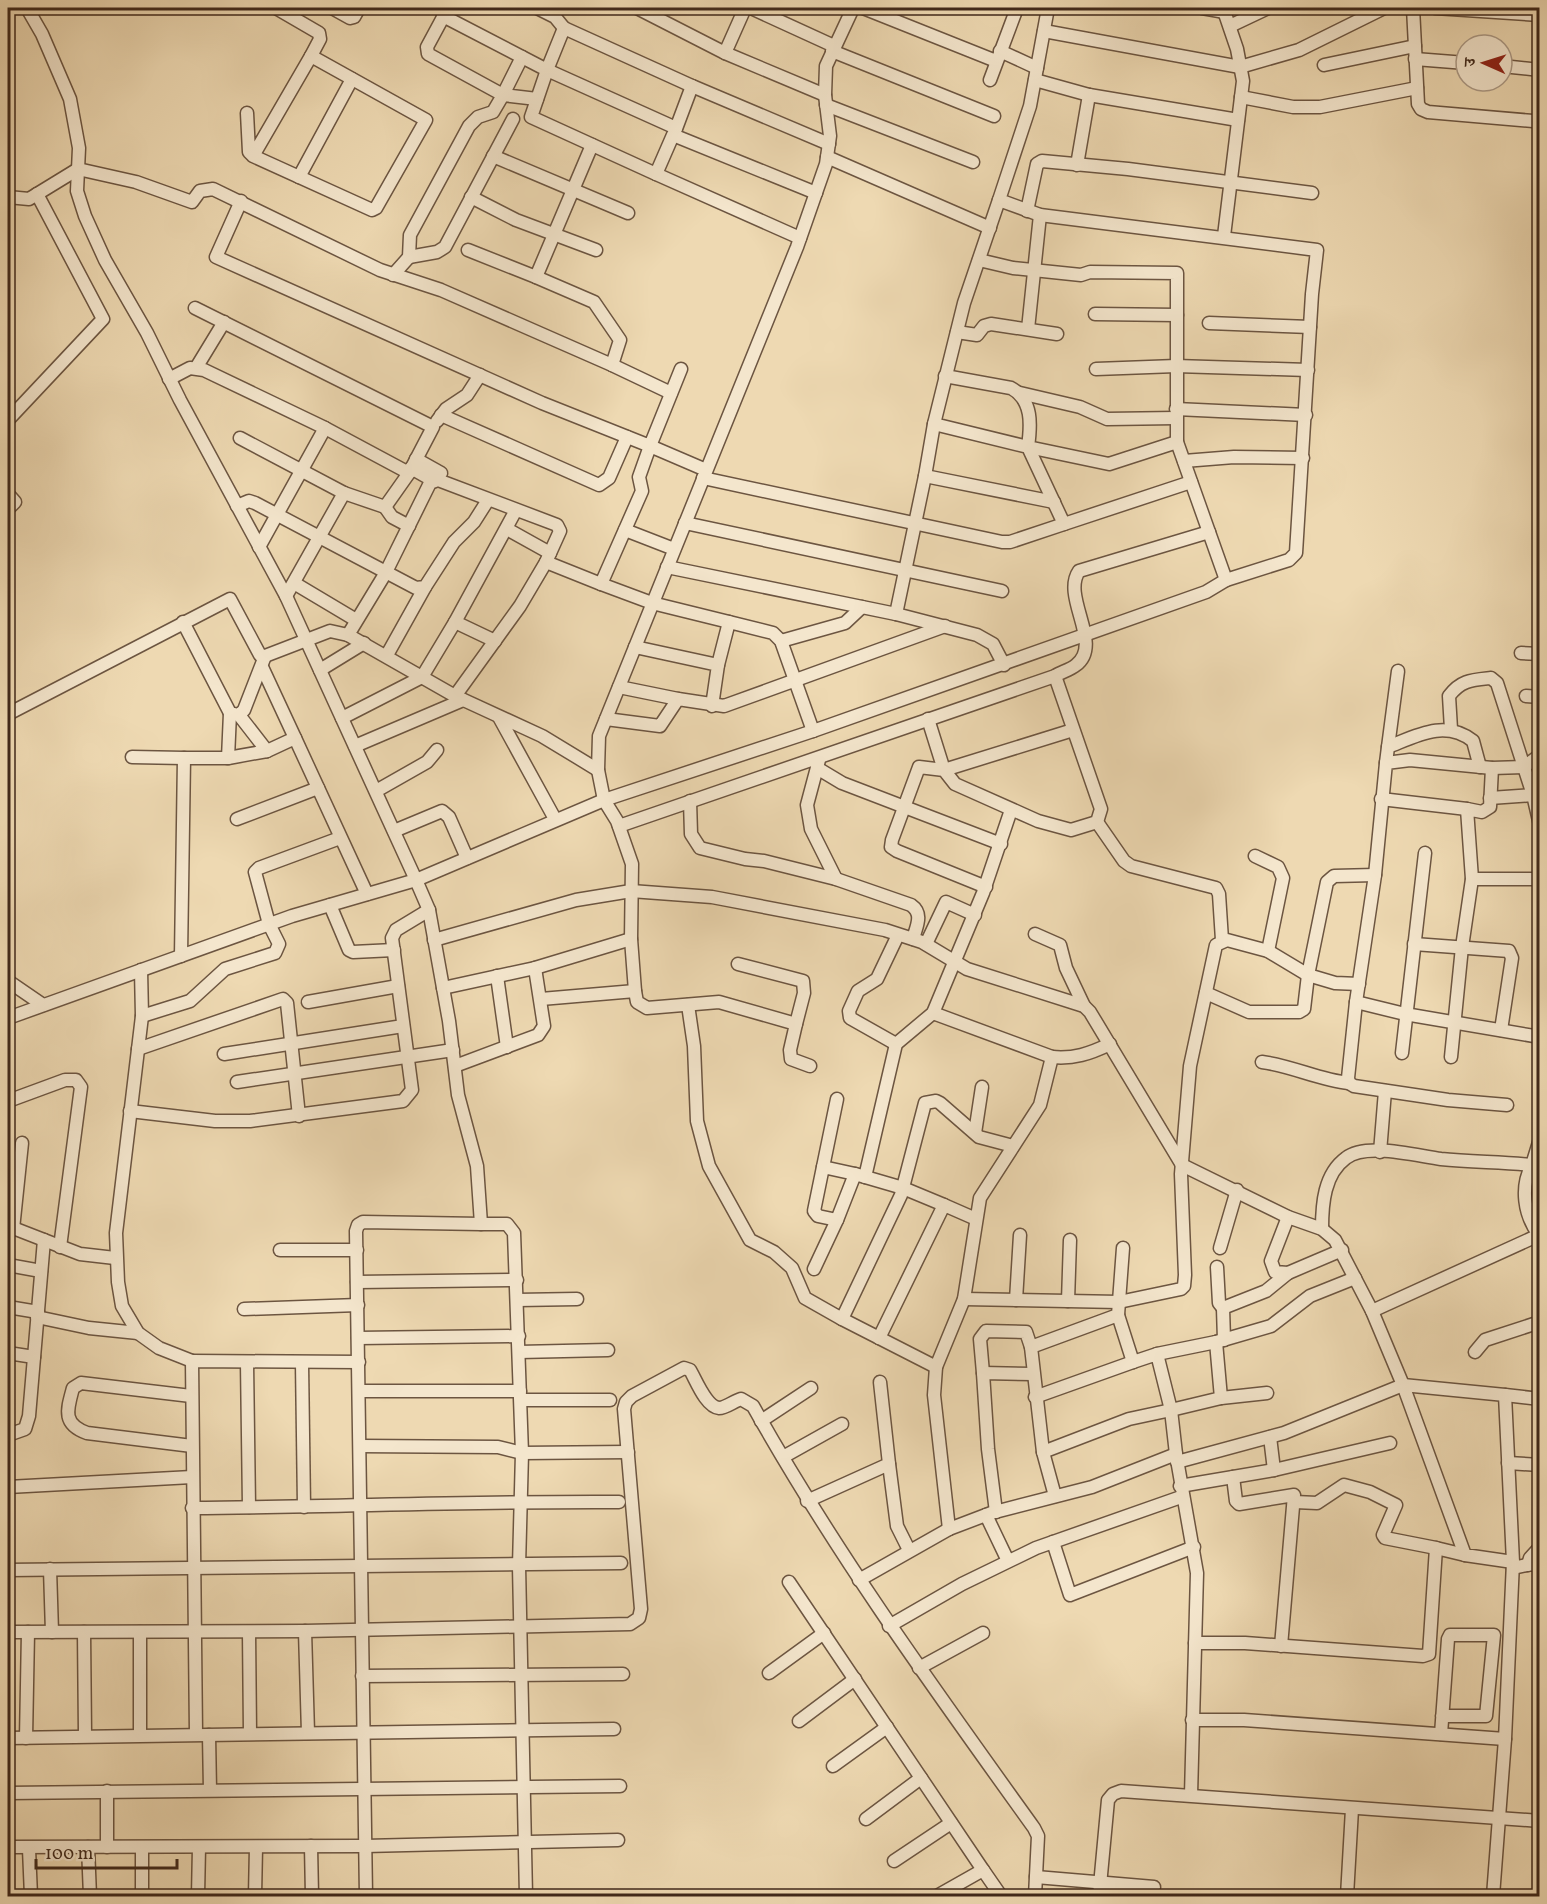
<svg xmlns="http://www.w3.org/2000/svg" width="1547" height="1904" viewBox="0 0 1547 1904" font-family="Vollkorn,'Noto Serif Devanagari',serif">
<style>
.lines{fill:none;stroke-linecap:round;stroke-linejoin:round}
.minor-casing{stroke:#6c5541;stroke-width:15}
.minor{stroke:#f4e6cd;stroke-width:12}
</style>
<rect width="100%" height="100%" fill="#eed9b2"/>
<filter id="stains"><feTurbulence type="fractalNoise" baseFrequency=".00333" numOctaves="4"/><feColorMatrix values="0 0 0 0 .2 0 0 0 0 .09 0 0 0 0 .02 0 0 0 .5 -.17"/></filter>
<radialGradient id="worn" r=".72"><stop offset=".6" stop-color="#630" stop-opacity="0"/><stop offset="1" stop-color="#630" stop-opacity=".3"/></radialGradient>
<g class="lines">
<g class="minor-casing">
<g id="minor">
<path d="M27,8L42,34L70,99L79,148L77,191L85,216L105,260L147,333L180,400L286,596L416,880L604,800L813,731L1206,592L1226,580"/>
<path d="M276,8L319,33L320,39L311,56"/>
<path d="M332,8L350,18L354,17L359,8"/>
<path d="M537,8L555,17L564,28"/>
<path d="M637,8L725,53"/>
<path d="M745,8L725,53L825,95"/>
<path d="M751,8L834,46"/>
<path d="M863,8L996,61"/>
<path d="M1202,8L1225,12"/>
<path d="M1223,8L1237,49L1243,81L1224,236"/>
<path d="M1413,8L1418,104L1421,109L1428,112L1533,121"/>
<path d="M1435,8L1540,15"/>
<path d="M443,16L547,70L531,117L656,174"/>
<path d="M1230,26L1268,8"/>
<path d="M1044,31L1240,67L1299,50L1384,8"/>
<path d="M832,51L994,116"/>
<path d="M1000,51L1037,68"/>
<path d="M522,57L503,95L537,99"/>
<path d="M1415,59L1466,63"/>
<path d="M1324,65L1415,46"/>
<path d="M1502,66L1540,70"/>
<path d="M990,80L1017,8"/>
<path d="M1035,80L1089,95L1238,120"/>
<path d="M1241,97L1293,107H1320L1417,88"/>
<path d="M826,105L973,162"/>
<path d="M247,113L249,152L253,156L372,210L376,208L426,120L311,56L253,156"/>
<path d="M676,128L547,70L564,28L692,86"/>
<path d="M674,134L692,86L829,144"/>
<path d="M493,156L628,213"/>
<path d="M827,157L990,228"/>
<path d="M1077,165L1089,95"/>
<path d="M299,177L352,79"/>
<path d="M8,197L29,199L78,169L136,182L192,202L200,191L213,189L380,270L441,290L612,365L620,340L594,302L536,277"/>
<path d="M471,197L516,220L596,250"/>
<path d="M999,200L964,303L934,424L1028,447L1064,524L1191,482"/>
<path d="M241,201L216,257L542,403L650,446L681,369"/>
<path d="M1027,211L1037,164L1042,161L1128,169L1312,193"/>
<path d="M800,238L656,174L673,135L816,193"/>
<path d="M468,250L536,277L592,145"/>
<path d="M409,257L437,252L445,247L513,119"/>
<path d="M979,260L1013,268L1081,275L1090,272L1177,273V442L1226,580L1289,560L1296,553L1312,294L1317,250L1040,215L999,200L1030,106L1048,8"/>
<path d="M393,275L409,257L410,235L469,126L478,117L493,112L503,95L428,54L427,47L448,8"/>
<path d="M195,308L433,427L409,473L385,507L344,493L286,596"/>
<path d="M1095,314L1177,315"/>
<path d="M1209,323L1310,327"/>
<path d="M1028,329L1040,215"/>
<path d="M957,332L977,335L984,326L991,324L1057,334"/>
<path d="M612,365L671,393"/>
<path d="M196,368L224,322"/>
<path d="M1096,369L1176,366L1308,370"/>
<path d="M945,376L1011,388C1033,400 1031,425 1028,447L1109,464L1177,442"/>
<path d="M169,379L190,368L204,370L325,428L259,547"/>
<path d="M1020,393L1080,407L1107,419L1176,418"/>
<path d="M1176,409L1306,415"/>
<path d="M441,415L599,485L609,478L627,437"/>
<path d="M8,420L103,319L37,194"/>
<path d="M437,421L446,409L467,395L480,375"/>
<path d="M934,424L925,476L1054,502"/>
<path d="M325,428L409,473"/>
<path d="M240,438L344,493"/>
<path d="M416,459L441,473"/>
<path d="M1184,461L1234,457L1303,458"/>
<path d="M411,468L434,481"/>
<path d="M706,470L650,446L639,477L642,491L601,584L652,603L729,622"/>
<path d="M925,476L896,614L977,635L993,644L1004,665"/>
<path d="M703,478L1002,542H1010L1064,524"/>
<path d="M8,494L15,502L8,509"/>
<path d="M237,506L249,501L255,503L416,588L425,587L454,542L474,522L488,500"/>
<path d="M385,507L392,517L409,526"/>
<path d="M685,523L1002,591"/>
<path d="M507,529L550,553"/>
<path d="M625,530L674,549"/>
<path d="M667,567L896,614"/>
<path d="M294,583L356,620"/>
<path d="M183,622L230,713L239,715L244,710L265,656"/>
<path d="M495,641L455,622L516,510"/>
<path d="M781,641L845,623L862,607"/>
<path d="M635,647L718,665L712,706"/>
<path d="M1521,653L1540,654"/>
<path d="M387,655L425,587"/>
<path d="M718,665L729,622L773,633L781,641L813,731"/>
<path d="M320,670L364,643"/>
<path d="M619,687L678,699"/>
<path d="M455,696L348,635L385,574L430,483L438,480L557,525L560,531L546,562"/>
<path d="M1526,696L1540,697"/>
<path d="M8,714L230,599L260,655L265,656L330,631L348,635"/>
<path d="M239,715L267,751L295,738L262,667"/>
<path d="M499,717L555,819"/>
<path d="M342,718L422,677L455,622"/>
<path d="M606,719L660,726L678,699L724,706L945,626"/>
<path d="M928,719L944,770L1073,730"/>
<path d="M1451,729L1449,696C1461,680 1472,680 1491,678L1497,683L1533,795L1540,825"/>
<path d="M295,738L367,894"/>
<path d="M355,746L463,700"/>
<path d="M1388,747L1398,671"/>
<path d="M132,757L184,758"/>
<path d="M228,758L267,751"/>
<path d="M819,760L807,805L811,829L836,879"/>
<path d="M1386,763L1388,747C1416,736 1445,719 1473,741L1480,767"/>
<path d="M817,768L842,783L1001,844"/>
<path d="M598,770L542,736L455,696L520,606L546,562L601,584"/>
<path d="M376,791L427,762L437,750"/>
<path d="M1490,798L1533,795"/>
<path d="M1381,799L1467,809"/>
<path d="M690,801L691,834L700,848L745,859L764,861L836,879L911,905C924,914 916,927 913,939"/>
<path d="M237,819L318,788"/>
<path d="M1097,822L1124,861L1131,866L1216,888L1219,894L1222,940"/>
<path d="M619,826L1055,676C1061,672 1070,670 1076,665C1104,644 1061,597 1079,571L1209,532"/>
<path d="M394,831L442,811L449,817L467,858"/>
<path d="M1255,856L1278,867L1283,878L1268,951"/>
<path d="M1472,879H1540"/>
<path d="M986,887L897,851L891,847L892,840L919,767L944,770L955,784L1038,821L1071,830L1097,822L1101,809L1055,676"/>
<path d="M330,905L349,950L353,952L394,950"/>
<path d="M1035,934L1060,945L1066,968L1084,1006"/>
<path d="M434,940L576,900L631,891L712,897L885,930L922,942L967,969L1084,1006L1090,1012L1182,1165L1288,1217L1322,1229L1335,1240L1372,1311L1403,1385L1465,1555L1513,1562"/>
<path d="M926,944L946,902L975,915"/>
<path d="M1414,944L1509,951L1512,958L1501,1030"/>
<path d="M181,956L184,758H228L230,713"/>
<path d="M738,964L803,981L804,993L796,1024"/>
<path d="M535,968L631,939"/>
<path d="M141,970L142,1016L116,1233L118,1282L122,1306L138,1333L159,1348L192,1361"/>
<path d="M497,976L507,1047"/>
<path d="M8,981L43,1005"/>
<path d="M443,988L535,968L544,1026L538,1035L455,1066"/>
<path d="M635,991L631,939L632,864L617,821L604,800L598,770L599,736L797,247L826,164L830,136L825,95L826,66L853,8"/>
<path d="M1206,993L1249,1012H1299L1304,1009L1308,975L1327,882L1334,876L1375,875"/>
<path d="M541,999L635,991L637,1002L647,1008L719,1002L796,1024L790,1050L791,1059L810,1066"/>
<path d="M308,1002L398,986"/>
<path d="M1356,1002L1405,1014L1540,1037"/>
<path d="M688,1005L694,1046L697,1121L709,1166L750,1240L774,1252L792,1268L805,1298L842,1319L901,1195L925,1103L936,1101L940,1103L979,1137L1013,1146"/>
<path d="M933,1013L1052,1057L1040,1105L980,1198L964,1299L936,1367L934,1395L949,1529"/>
<path d="M142,1016L190,1001L225,969L275,953L279,944L269,924L255,872L259,868L340,838"/>
<path d="M8,1018L292,916L416,880L429,910L449,1021L458,1095L477,1166L481,1224H507L514,1233L522,1453L519,1566L526,1896"/>
<path d="M896,1044L850,1018L849,1011L858,991L877,979L898,935"/>
<path d="M138,1049L283,999L287,1003L299,1116"/>
<path d="M1402,1053L1425,853"/>
<path d="M224,1054L403,1026"/>
<path d="M1052,1057C1074,1059 1089,1054 1110,1044"/>
<path d="M1451,1057L1462,947L1472,879L1467,809L1482,812L1490,807L1492,768"/>
<path d="M1262,1062C1293,1066 1319,1080 1349,1083"/>
<path d="M237,1082L453,1050"/>
<path d="M8,1101L65,1080H76L81,1087L60,1247"/>
<path d="M1507,1105L1448,1100L1354,1086L1349,1083L1348,1078L1356,1002L1375,875L1386,763L1410,760L1492,768L1524,767L1540,755"/>
<path d="M130,1111L215,1121H250L403,1101L412,1090L392,938L396,930L429,910"/>
<path d="M975,1133L982,1087"/>
<path d="M1380,1152L1385,1091"/>
<path d="M823,1167L837,1099"/>
<path d="M865,1177L896,1044L933,1013L983,893L1011,810"/>
<path d="M1288,1217L1271,1261L1275,1272L1288,1273L1342,1250"/>
<path d="M837,1220L818,1216L814,1211L823,1167L855,1174"/>
<path d="M8,1226L80,1254L115,1258"/>
<path d="M13,1229L22,1143"/>
<path d="M1322,1229C1322,1204 1324,1174 1346,1158C1366,1142 1417,1156 1441,1159C1471,1162 1502,1162 1532,1165L1540,1139"/>
<path d="M1220,1248L1237,1190"/>
<path d="M280,1250H357"/>
<path d="M8,1265L41,1271"/>
<path d="M1217,1267L1219,1303L1223,1308"/>
<path d="M814,1269L837,1220L855,1174L903,1188L944,1205"/>
<path d="M357,1282L517,1280"/>
<path d="M964,1299L1119,1302L1181,1289L1184,1286L1185,1275L1181,1174L1190,1066L1216,945L1227,940L1268,951L1308,975L1335,983L1359,984"/>
<path d="M517,1300L577,1299"/>
<path d="M1016,1300L1020,1235"/>
<path d="M1068,1301L1070,1240"/>
<path d="M8,1307L38,1312"/>
<path d="M244,1309L358,1305"/>
<path d="M1372,1311L1539,1235C1524,1215 1520,1187 1532,1165"/>
<path d="M1118,1315L1133,1362L1157,1354L1171,1410L1221,1398L1216,1342"/>
<path d="M37,1317L89,1328L138,1333"/>
<path d="M842,1319L936,1367"/>
<path d="M358,1338L519,1336"/>
<path d="M879,1338L944,1205L976,1219"/>
<path d="M1224,1340L1223,1308L1266,1291L1288,1273"/>
<path d="M519,1352L608,1350"/>
<path d="M1475,1352L1485,1340L1540,1322"/>
<path d="M8,1353L34,1357"/>
<path d="M1157,1354L1216,1342L1271,1326L1310,1296L1355,1278"/>
<path d="M247,1363L249,1507"/>
<path d="M302,1363L304,1507"/>
<path d="M983,1373L980,1339L986,1331L1026,1332L1031,1347"/>
<path d="M359,1391H520"/>
<path d="M1505,1395L1540,1399"/>
<path d="M191,1396L81,1383L73,1388C67,1410 62,1424 87,1433L192,1446"/>
<path d="M1035,1397L1133,1362"/>
<path d="M1221,1398L1267,1393"/>
<path d="M521,1400H610"/>
<path d="M761,1421L811,1388"/>
<path d="M8,1435L25,1429L29,1416L44,1240"/>
<path d="M1270,1437L1274,1470"/>
<path d="M360,1446L498,1447L522,1453L628,1452"/>
<path d="M1043,1452L1129,1419L1171,1410L1176,1454"/>
<path d="M783,1457L842,1424"/>
<path d="M1177,1462L1284,1433L1403,1385L1505,1395L1513,1562L1505,1739L1493,1896"/>
<path d="M1508,1463L1540,1465"/>
<path d="M889,1464L897,1526L909,1550"/>
<path d="M1233,1477L1236,1501L1239,1504L1294,1495L1281,1646"/>
<path d="M1180,1486L1274,1470L1390,1443"/>
<path d="M8,1487L192,1477"/>
<path d="M1055,1496L1043,1452L1031,1347L1118,1315L1123,1248"/>
<path d="M807,1501L889,1464L880,1382"/>
<path d="M1295,1502L1317,1503L1344,1485L1370,1492L1396,1505L1383,1535L1385,1538L1436,1548"/>
<path d="M192,1508C335,1507 477,1501 619,1502"/>
<path d="M996,1512L988,1449L983,1373L1033,1374"/>
<path d="M986,1515L1008,1561"/>
<path d="M1053,1542L1070,1595L1194,1547"/>
<path d="M1528,1565L1530,1558L1540,1547"/>
<path d="M1513,1568L1531,1564L1540,1567"/>
<path d="M50,1569L52,1632"/>
<path d="M8,1570L621,1563"/>
<path d="M859,1580L949,1529L991,1513L1092,1487L1176,1454L1197,1573L1191,1795"/>
<path d="M789,1582L983,1870"/>
<path d="M889,1626L962,1584L1036,1548L1181,1497"/>
<path d="M305,1631L308,1733"/>
<path d="M8,1632L305,1631L630,1624L639,1618L641,1609L624,1409L626,1402L632,1396L684,1368L690,1370C696,1380 706,1407 719,1408C726,1408 734,1401 741,1399L753,1406C836,1554 935,1690 1034,1828L1038,1836L1035,1896"/>
<path d="M84,1632L85,1735"/>
<path d="M249,1632L250,1733"/>
<path d="M1195,1643H1245L1423,1656L1429,1654L1436,1548L1465,1555"/>
<path d="M919,1668L983,1633"/>
<path d="M769,1673L824,1633"/>
<path d="M362,1676L623,1674"/>
<path d="M1192,1720H1244L1505,1739"/>
<path d="M799,1721L855,1679"/>
<path d="M140,1734V1632"/>
<path d="M196,1734L192,1361L359,1362"/>
<path d="M1441,1734L1448,1639L1450,1635H1494L1486,1716H1442"/>
<path d="M209,1735L210,1790"/>
<path d="M8,1738L614,1729"/>
<path d="M26,1738L28,1632"/>
<path d="M833,1766L887,1727"/>
<path d="M8,1793L620,1786"/>
<path d="M866,1819L921,1778"/>
<path d="M311,1846L312,1896"/>
<path d="M8,1847L365,1846L618,1840"/>
<path d="M88,1847L90,1896"/>
<path d="M107,1847V1791"/>
<path d="M142,1848V1896"/>
<path d="M29,1849L31,1896"/>
<path d="M894,1861L951,1823"/>
<path d="M1036,1877L1154,1887"/>
<path d="M198,1896L199,1847"/>
<path d="M255,1896L256,1847"/>
<path d="M366,1896L356,1231L358,1225L363,1222L481,1224"/>
<path d="M937,1896L983,1870L1001,1896"/>
<path d="M1099,1896L1108,1800L1113,1794L1121,1791L1540,1821"/>
<path d="M1347,1896L1352,1809"/>
</g>
</g>
<use href="#minor" class="minor"/>
</g>
<rect width="1547" height="1904" fill="none" stroke="#eed9b2" stroke-width="30"/>
<rect x="9" y="9" width="1529" height="1886" fill="none" stroke="#40291b" stroke-width="3"/>
<rect x="15" y="15" width="1517" height="1874" fill="none" stroke="#40291b" stroke-width="1.5"/>
<g transform="translate(1484 63) rotate(273)"><circle r="28" fill="#f4e6cd" stroke="#ac9a86" stroke-width="1.5"/>
<path d="M0-4.5L10 22L0 15L-10 22Z" fill="#8f2418"/>
<text y="-9" font-size="16" font-weight="bold" text-anchor="middle" fill="#40291b">उ</text>
</g>
<path d="M36 1859v9h141v-9" fill="none" stroke="#40291b" stroke-width="3"/>
<text x="45" y="1859" font-size="18" fill="#40291b" stroke="#f4e6cd" stroke-width="4.5" paint-order="stroke">100 m</text>
<rect width="100%" height="100%" filter="url(#stains)"/>
<rect width="100%" height="100%" fill="url(#worn)"/>
</svg>
